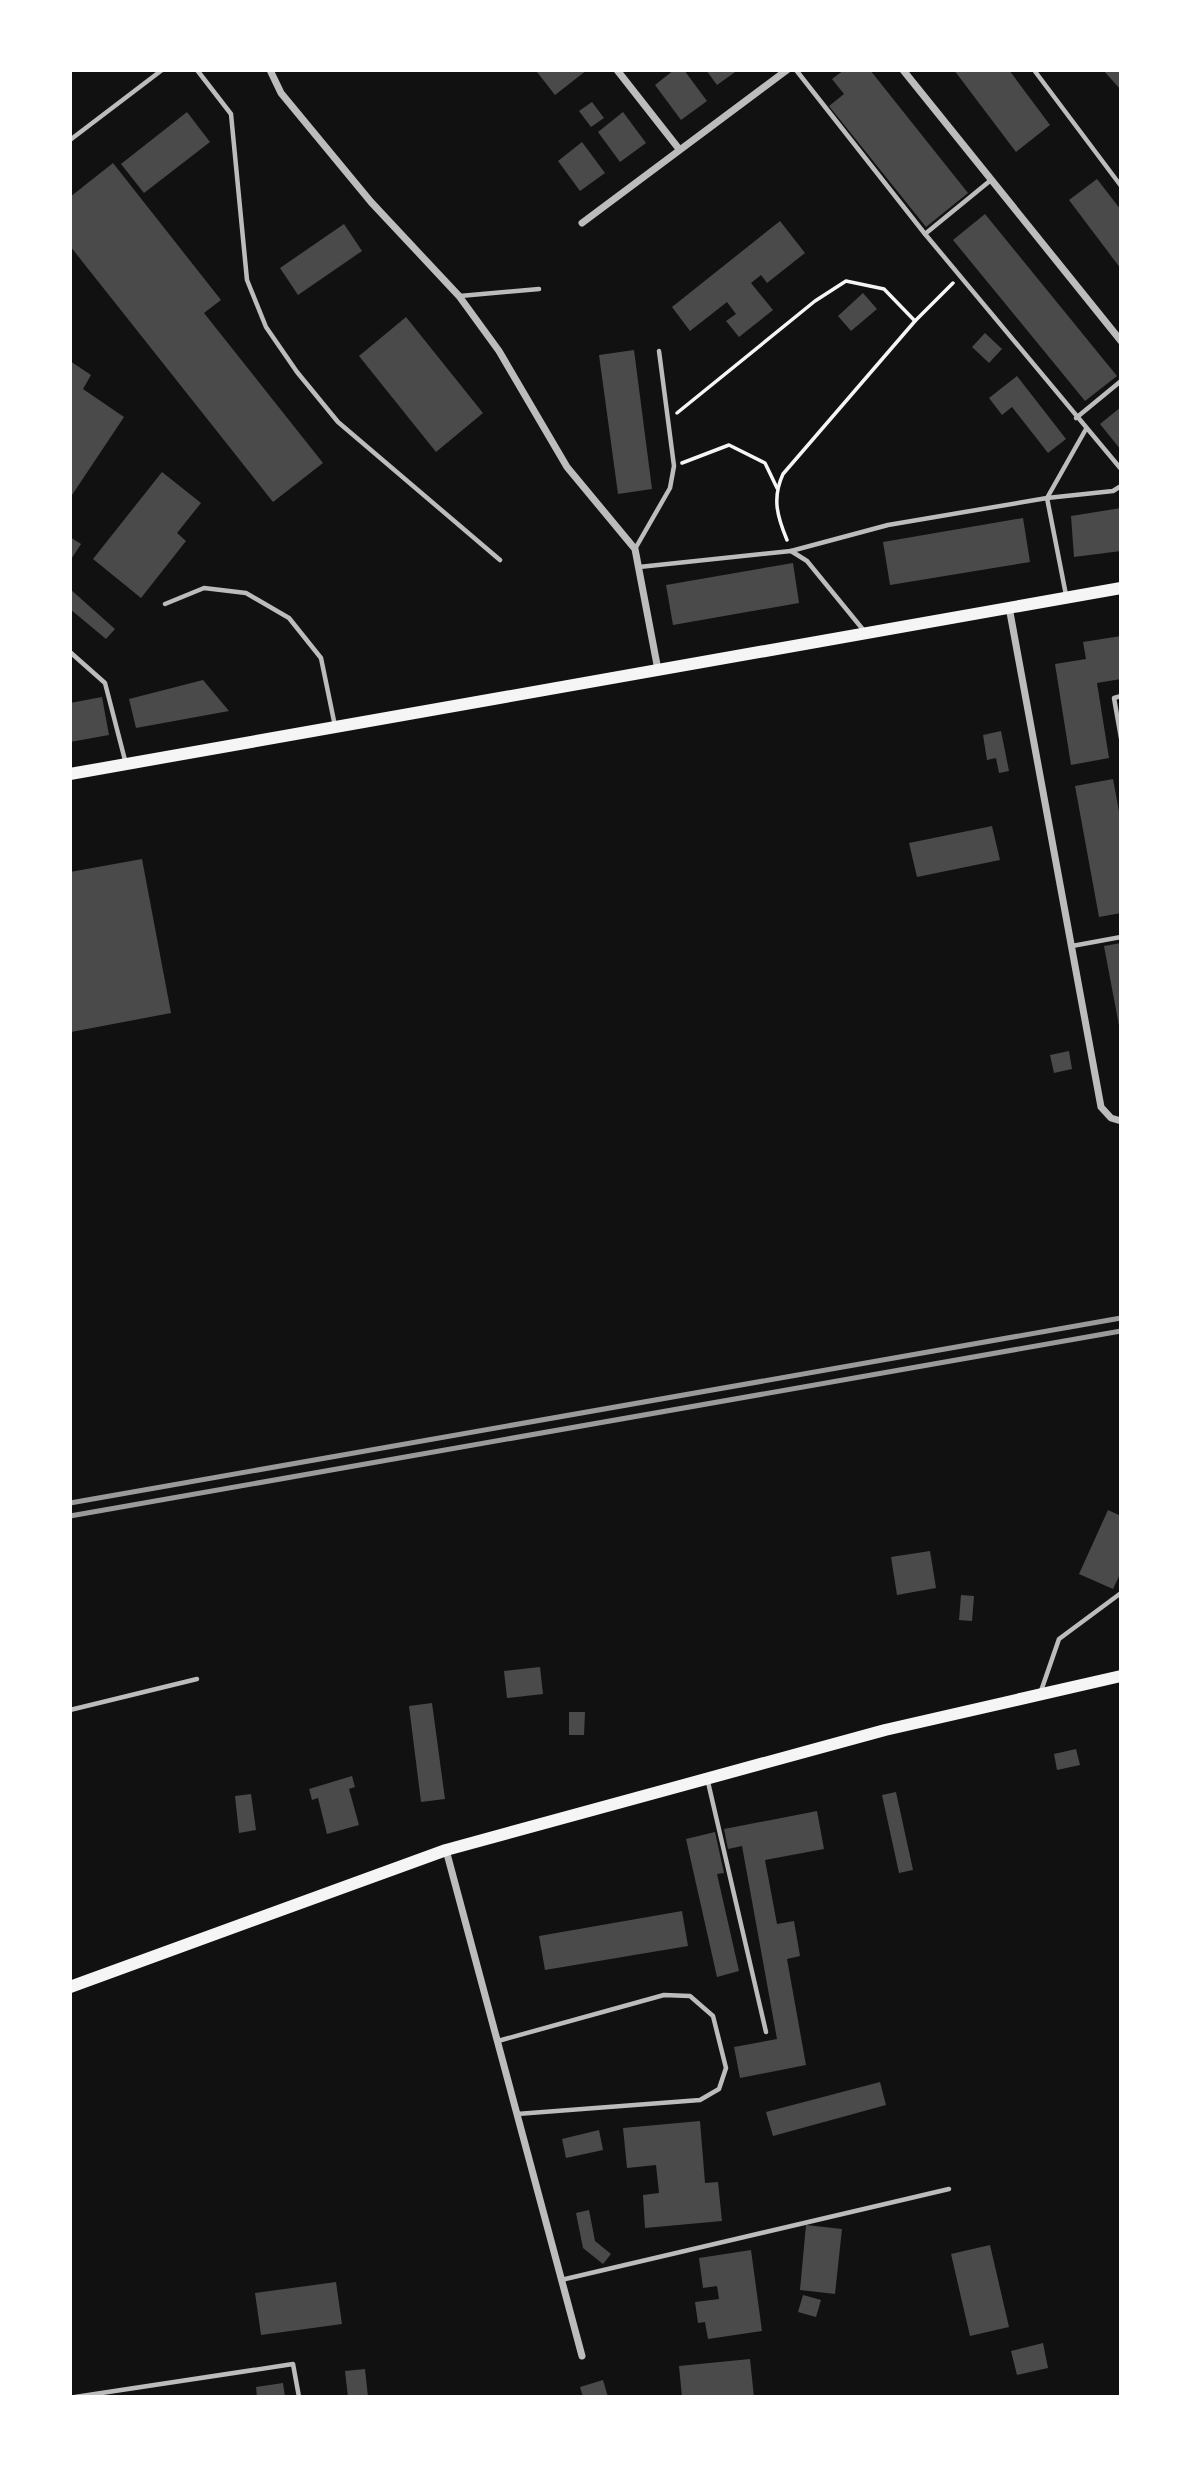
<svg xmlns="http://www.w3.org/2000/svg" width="1191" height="2467" viewBox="0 0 1191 2467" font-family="'Work Sans',sans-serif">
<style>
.building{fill:#4a4a4a}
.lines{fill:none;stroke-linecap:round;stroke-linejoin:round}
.path{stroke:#f5f5f5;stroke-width:3.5}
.service{stroke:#bcbcbc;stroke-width:4.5}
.minor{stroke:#bcbcbc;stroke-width:7}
.secondary{stroke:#f5f5f5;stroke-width:12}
.rail{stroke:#9a9a9a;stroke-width:5}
</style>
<rect width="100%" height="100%" fill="#111"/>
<g class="building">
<path d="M539,70H587L555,95L537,72Z"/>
<path d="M674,70H684L707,101L681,120L655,85Z"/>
<path d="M706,70H738L717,85Z"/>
<path d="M844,70H870L968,193L926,227L829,106L844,94L832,79Z"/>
<path d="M954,70H1009L1050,125L1016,152Z"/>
<path d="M1103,70H1121V90Z"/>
<path d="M592,102L604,118L591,127L579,111Z"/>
<path d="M187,112L210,142L144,193L121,164Z"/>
<path d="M623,112L646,143L620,162L598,132Z"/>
<path d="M582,142L605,173L580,191L558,161Z"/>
<path d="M113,163L221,300L204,313L323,463L273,502L70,246V197Z"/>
<path d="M1097,179L1121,210V269L1069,200Z"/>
<path d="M985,214L1117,376L1085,401L953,240Z"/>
<path d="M780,221L805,253L767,283L761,275L751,283L773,310L739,337L726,321L736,314L727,302L690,331L672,307Z"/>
<path d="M344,224L362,251L298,295L280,268Z"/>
<path d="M863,293L877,309L851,331L838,316Z"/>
<path d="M406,317L483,413L436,452L359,356Z"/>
<path d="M985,333L1002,349L989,363L972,347Z"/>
<path d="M634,350L652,489L618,494L599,355Z"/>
<path d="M70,361L91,375L83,389L124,417L70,498Z"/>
<path d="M1017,376L1066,439L1048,453L1012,407L1002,415L989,398Z"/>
<path d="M1121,407V450L1100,424Z"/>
<path d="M162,472L201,503L177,533L186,541L141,598L93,559Z"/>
<path d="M1121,508V551L1074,557L1071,516Z"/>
<path d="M1023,518L1030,562L890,585L883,542Z"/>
<path d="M70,537L81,544L70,561Z"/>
<path d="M793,563L799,603L673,625L666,585Z"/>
<path d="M70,589L115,629L106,639L70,609Z"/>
<path d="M1121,636V679L1097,683L1109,758L1071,765L1055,664L1086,659L1083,642Z"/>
<path d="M203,680L229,711L136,728L129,699Z"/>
<path d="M102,697L109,735L70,742V703Z"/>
<path d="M1001,731L1009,771L999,773L996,758L987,760L983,735Z"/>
<path d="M1113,779L1121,822V913L1099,917L1075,786Z"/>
<path d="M992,826L1000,860L917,877L909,843Z"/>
<path d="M142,859L171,1013L71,1032L70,872Z"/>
<path d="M1121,943V1031H1120L1104,946Z"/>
<path d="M1069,1051L1072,1069L1054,1073L1050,1055Z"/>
<path d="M1108,1510L1121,1516V1572L1113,1589L1079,1574Z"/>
<path d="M930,1551L936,1588L897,1595L891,1557Z"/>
<path d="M961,1595L974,1596L972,1621L959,1620Z"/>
<path d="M540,1667L543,1694L507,1698L504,1671Z"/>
<path d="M432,1703L445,1799L421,1802L409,1706Z"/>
<path d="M569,1712H585L584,1735H569Z"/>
<path d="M1076,1749L1080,1765L1057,1770L1054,1754Z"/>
<path d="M352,1776L355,1787L349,1789L359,1825L327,1834L318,1798L312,1800L309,1789Z"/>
<path d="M896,1792L913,1870L899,1873L882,1795Z"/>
<path d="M251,1794L256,1830L239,1833L235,1796Z"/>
<path d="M817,1811L824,1849L765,1860L777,1924L794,1921L800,1956L787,1959L806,2065L740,2078L734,2047L777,2039L742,1846L728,1849L724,1829Z"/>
<path d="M715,1832L724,1873L717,1874L739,1971L717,1977L686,1839Z"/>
<path d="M682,1911L688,1946L545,1970L539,1936Z"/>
<path d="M880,2082L886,2105L773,2136L766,2112Z"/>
<path d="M700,2121L705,2183L718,2182L722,2221L645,2228L643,2195L659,2193L656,2165L627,2168L623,2128Z"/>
<path d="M599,2130L603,2150L566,2158L562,2139Z"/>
<path d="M589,2210L595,2241L611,2254L603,2264L583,2248L576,2213Z"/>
<path d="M806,2225L842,2229L835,2294L800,2290Z"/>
<path d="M990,2245L1009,2327L970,2336L951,2254Z"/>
<path d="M751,2250L762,2331L708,2339L705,2322L698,2323L695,2302L719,2299L717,2286L703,2288L699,2258Z"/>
<path d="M336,2282L342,2324L261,2335L255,2293Z"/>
<path d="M803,2295L821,2300L816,2317L798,2312Z"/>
<path d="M1043,2343L1048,2368L1017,2375L1011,2351Z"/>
<path d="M750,2359L754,2397H682L679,2366Z"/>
<path d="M365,2369L368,2397H348L345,2371Z"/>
<path d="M603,2380L608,2397H583L580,2387Z"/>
<path d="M283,2383L285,2397H257L256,2387Z"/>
</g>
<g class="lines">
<g class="path">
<path d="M677,413L815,301L846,281L884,289L915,321"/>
<path d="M682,463L729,445L765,463L777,488"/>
<path d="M787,540C777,516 772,498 783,474L915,321L953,283"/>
</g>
<g class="service">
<path d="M197,70L231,114L247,280L266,327L297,372L338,422L500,560"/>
<path d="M796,70L925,234L1121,469"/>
<path d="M1034,70L1121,186"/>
<path d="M70,140L162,70"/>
<path d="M925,234L991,180"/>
<path d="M460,296L539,289"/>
<path d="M1076,418L1121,381"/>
<path d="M635,549L670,488L674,466L659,351"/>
<path d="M791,551L888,525L1047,498L1086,429"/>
<path d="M639,567L791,551L807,561L865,632"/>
<path d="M1066,595L1047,498L1113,491L1121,486"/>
<path d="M165,604L204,588L246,593L289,618L321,658L335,726"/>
<path d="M70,652L105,683L126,764"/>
<path d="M1121,696L1114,698L1121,738"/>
<path d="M1072,946L1121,937"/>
<path d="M1041,1691L1059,1639L1121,1593"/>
<path d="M70,1710L197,1679"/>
<path d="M708,1782L766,2032"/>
<path d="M498,2041L664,1995L690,1996L713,2016L726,2068L719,2089L700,2100L517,2114"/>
<path d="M561,2280L949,2189"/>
<path d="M75,2397L293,2364L299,2397"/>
</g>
<g class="minor">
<path d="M270,70L281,93L371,202L459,296L499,351L567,467L635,549L658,670"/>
<path d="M617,70L679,149"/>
<path d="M903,70L1121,341"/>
<path d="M582,223L787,70"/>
<path d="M1009,607L1101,1107L1111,1118L1121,1121"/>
<path d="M446,1850L582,2356"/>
</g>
<g class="secondary">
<path d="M70,774L1121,588"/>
<path d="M70,1987L446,1850L885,1730L1121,1676"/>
</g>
<g class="rail">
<path d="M70,1503L1121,1318"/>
<path d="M70,1516L1121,1331"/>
</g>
</g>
<rect width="1191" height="2467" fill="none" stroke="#ffffff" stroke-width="144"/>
</svg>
